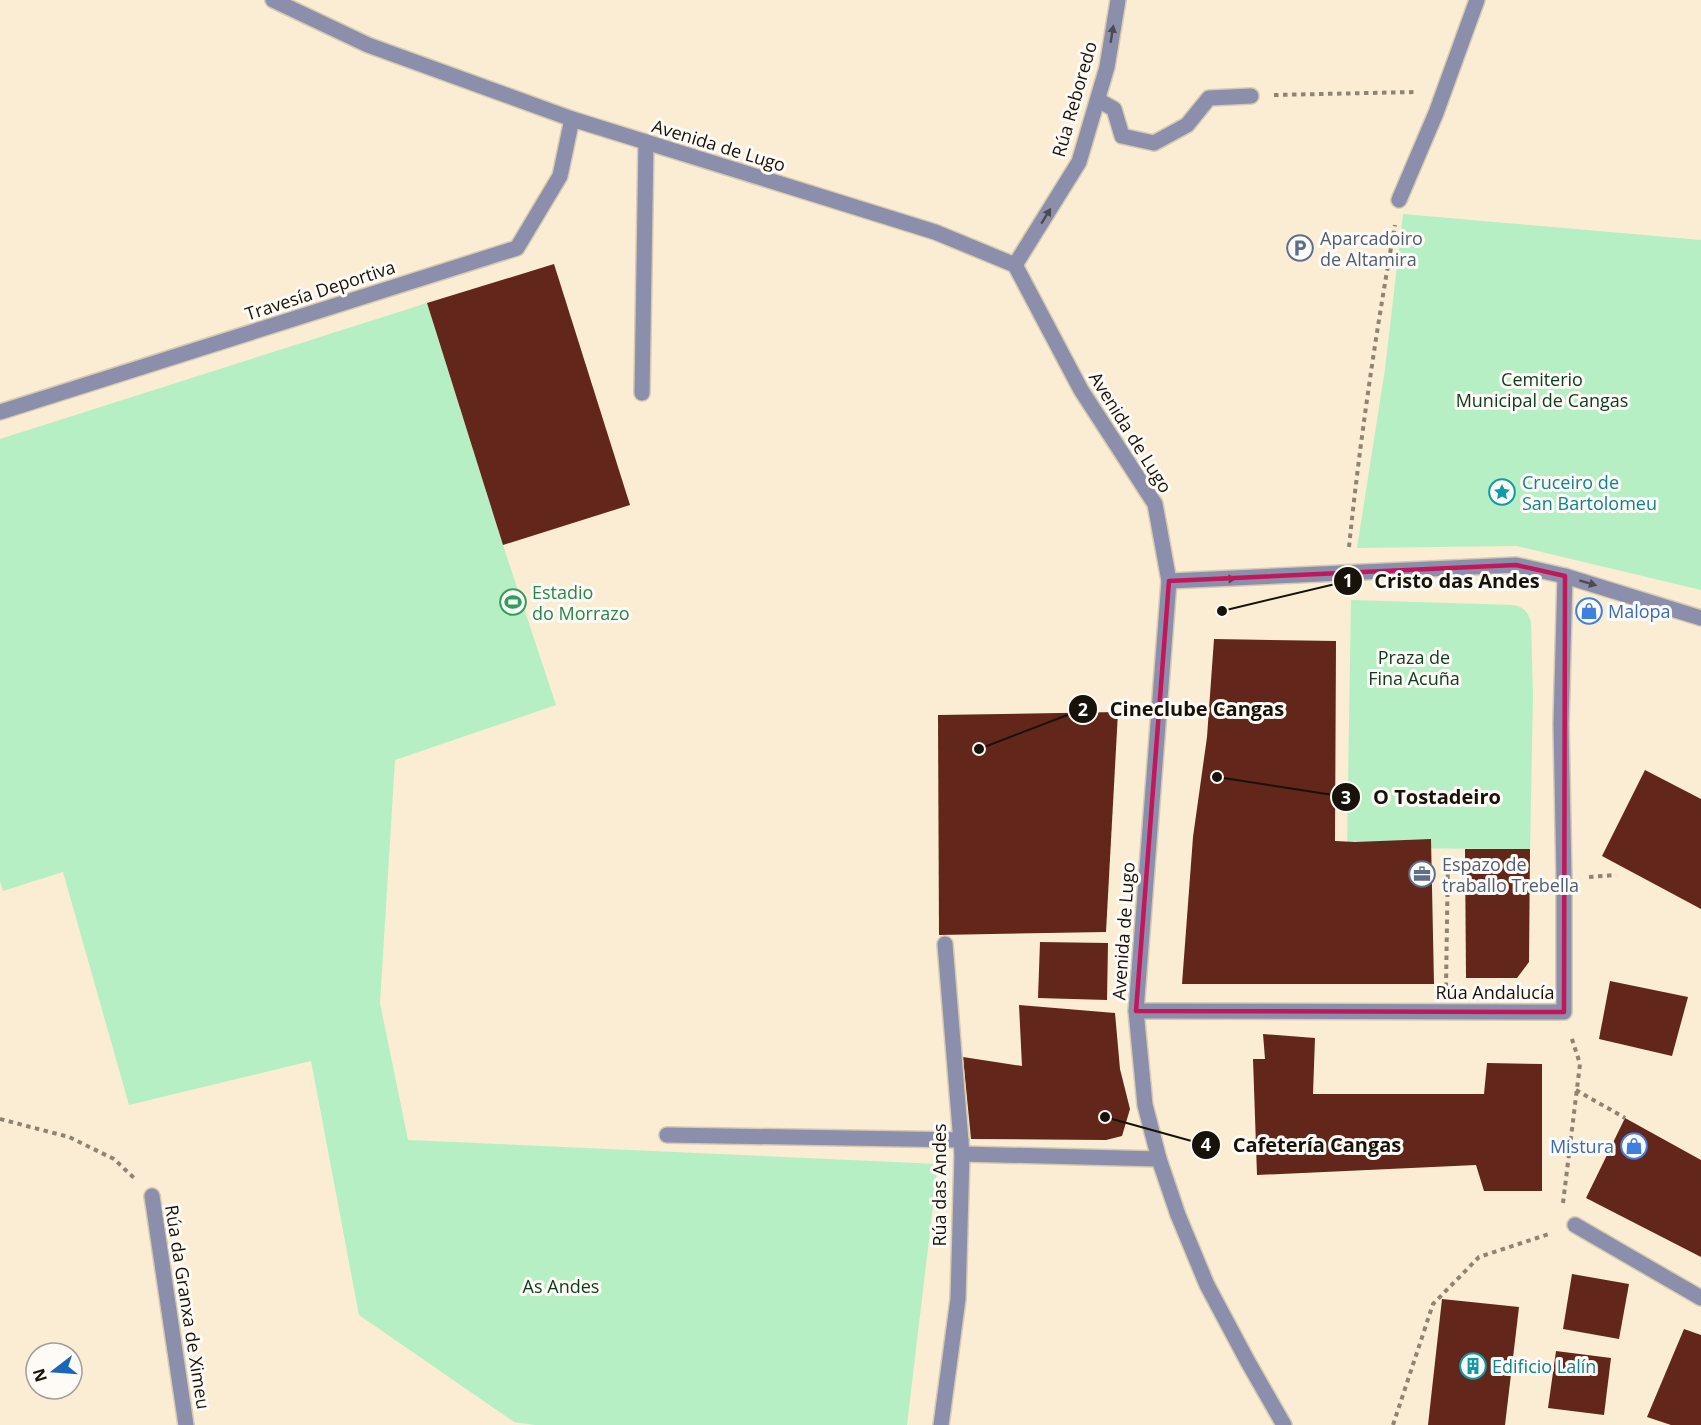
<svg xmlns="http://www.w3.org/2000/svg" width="1701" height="1425" viewBox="0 0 1701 1425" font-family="'Open Sans',sans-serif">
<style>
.green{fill:#b6efc4}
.building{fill:#62261a}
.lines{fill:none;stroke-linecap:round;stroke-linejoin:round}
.service-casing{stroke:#d6cab3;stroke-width:18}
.minor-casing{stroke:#d6cab3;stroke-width:18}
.tertiary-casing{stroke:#d6cab3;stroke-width:18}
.path{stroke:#8e8473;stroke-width:4;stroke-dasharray:4.5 4.5;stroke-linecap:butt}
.service{stroke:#8b8fab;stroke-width:15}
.minor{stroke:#8b8fab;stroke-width:15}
.tertiary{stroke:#8b8fab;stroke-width:15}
.oneway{fill:#4c4b52}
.marked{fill:none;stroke:#c2185b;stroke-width:4.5;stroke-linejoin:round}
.labels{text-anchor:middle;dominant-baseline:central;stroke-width:6;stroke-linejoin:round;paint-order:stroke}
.street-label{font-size:18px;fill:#18130a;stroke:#fefbf6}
.service-label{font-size:18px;fill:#4e5e75;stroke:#fefbf6;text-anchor:start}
.park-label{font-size:18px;fill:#0c3c1f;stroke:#fefbf6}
.culture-label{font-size:18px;fill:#0d838f;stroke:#fefbf6;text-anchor:start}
.leisure-label{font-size:18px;fill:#27864d;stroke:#fefbf6;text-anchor:start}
.shop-label{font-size:18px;fill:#366cbe;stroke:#fefbf6;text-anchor:start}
.leader{fill:none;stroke:#18130a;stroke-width:2}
.callout-dot{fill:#18130a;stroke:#fefbf6;stroke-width:2}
.mark-label{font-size:18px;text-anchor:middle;font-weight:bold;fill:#fff}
.callout-label{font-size:20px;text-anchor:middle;font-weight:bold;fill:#18130a;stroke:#fefbf6;stroke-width:6;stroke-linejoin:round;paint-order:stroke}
</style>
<rect width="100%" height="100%" fill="#faedd3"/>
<g class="green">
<path d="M1403,214L1701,240V590L1517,546L1357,548L1385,369Z"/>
<path d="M427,303L503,545L556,705L395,760L380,1003L408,1140L938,1164L907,1425H535L514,1422L359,1315L311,1061L129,1105L63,872L3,891L0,881V439Z"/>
<path d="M1351,600L1513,605C1524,607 1529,613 1531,623L1533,696L1530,849L1347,848Z"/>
</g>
<g class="building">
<path d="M554,264L630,505L503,545L427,303Z"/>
<path d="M1214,639L1336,641L1335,841L1355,842L1431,839L1434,984H1182L1193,837L1207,737Z"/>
<path d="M1118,712L1106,932L939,935L938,715Z"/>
<path d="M1645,770L1701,799V909L1602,856Z"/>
<path d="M1465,849H1530L1529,962L1517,978H1466Z"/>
<path d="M1040,942L1108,943L1107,1000L1038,998Z"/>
<path d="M1610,981L1688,997L1672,1056L1599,1039Z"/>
<path d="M1019,1005L1115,1013L1120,1069L1130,1109L1122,1136L1106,1140L971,1139L963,1057L1022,1066Z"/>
<path d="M1263,1034L1315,1038L1313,1094H1484L1487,1063L1542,1064V1191H1484L1476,1165L1257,1175L1253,1059H1265Z"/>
<path d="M1625,1118L1701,1160V1257L1586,1198Z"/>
<path d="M1572,1274L1629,1284L1619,1339L1563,1329Z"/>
<path d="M1442,1299L1519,1307L1505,1425H1428Z"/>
<path d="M1684,1329L1701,1335V1425H1671L1647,1417Z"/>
<path d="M1556,1351L1611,1358L1604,1415L1548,1408Z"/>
</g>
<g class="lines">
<g class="service-casing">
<path id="service" d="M667,1135L961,1140"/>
</g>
<g class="minor-casing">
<g id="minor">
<path d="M1098,100L1114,109L1122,136L1154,143L1187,125L1209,98L1251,96"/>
<path d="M1399,200L1436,113L1477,0"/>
<path d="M1015,265L1079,162L1107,67L1118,0"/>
<path d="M642,393L646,142"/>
<path d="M0,412L517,248L560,176L572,119"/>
<path d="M1169,581L1516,565L1565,576L1701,618"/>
<path d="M1136,1011L1564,1012V878L1561,724L1565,576"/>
<path d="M962,1154L1159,1159"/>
<path d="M152,1196L186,1425"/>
<path d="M1575,1225L1701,1298"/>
<path d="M941,1425L958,1299L962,1154L945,944"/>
</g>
</g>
<g class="tertiary-casing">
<path id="tertiary" d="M273,0L368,45L572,119L935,232L1015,265L1081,390L1155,504L1169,581L1136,1011L1145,1105L1159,1159L1178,1215L1207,1285L1248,1362L1284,1425"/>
</g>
<g class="path">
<path d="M1274,95L1416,92"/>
<path d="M1349,547C1360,439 1376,332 1395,225"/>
<path d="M1589,877L1616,875"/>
<path d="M1446,987L1448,857"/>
<path d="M1576,1090L1625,1118"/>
<path d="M0,1119L69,1137L114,1159L134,1178"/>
<path d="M1563,1203L1580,1064L1571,1036"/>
<path d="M1393,1425L1433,1304L1479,1257L1552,1233"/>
</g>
<use href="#service" class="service"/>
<use href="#minor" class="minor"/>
<use href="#tertiary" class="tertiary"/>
</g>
<defs><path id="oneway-solid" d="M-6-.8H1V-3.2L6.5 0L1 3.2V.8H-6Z" transform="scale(1.5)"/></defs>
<g class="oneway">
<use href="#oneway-solid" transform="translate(1112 34) rotate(-81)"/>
<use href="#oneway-solid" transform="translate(1046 216) rotate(-58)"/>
<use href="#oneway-solid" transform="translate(1227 579) rotate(-3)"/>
<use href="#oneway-solid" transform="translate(1588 583) rotate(17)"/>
</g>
<path class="marked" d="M1516,565L1565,576L1564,1012L1136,1011L1169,581Z"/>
<defs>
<g id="parking-ring" transform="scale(1.35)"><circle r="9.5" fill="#fefbf6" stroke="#5c6f8a" stroke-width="1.5"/><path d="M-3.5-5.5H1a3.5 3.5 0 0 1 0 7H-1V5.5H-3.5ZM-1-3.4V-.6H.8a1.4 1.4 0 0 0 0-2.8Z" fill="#5c6f8a"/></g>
<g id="sight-ring" transform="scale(1.35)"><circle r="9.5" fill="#fefbf6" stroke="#0f9aa8" stroke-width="1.5"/><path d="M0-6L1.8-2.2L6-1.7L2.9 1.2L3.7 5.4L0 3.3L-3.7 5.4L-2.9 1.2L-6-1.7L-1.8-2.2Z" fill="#0f9aa8"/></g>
<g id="stadium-ring" transform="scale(1.35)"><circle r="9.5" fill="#fefbf6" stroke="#2e9e5b" stroke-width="1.5"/><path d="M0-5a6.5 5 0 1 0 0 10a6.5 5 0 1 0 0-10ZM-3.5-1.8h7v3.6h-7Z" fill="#2e9e5b"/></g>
<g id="shop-ring" transform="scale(1.35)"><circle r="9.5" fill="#fefbf6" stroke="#3f7fe0" stroke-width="1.5"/><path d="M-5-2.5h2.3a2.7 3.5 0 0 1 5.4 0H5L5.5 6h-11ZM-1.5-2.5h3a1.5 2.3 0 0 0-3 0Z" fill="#3f7fe0"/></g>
<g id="office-ring" transform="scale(1.35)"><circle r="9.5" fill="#fefbf6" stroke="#5c6f8a" stroke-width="1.5"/><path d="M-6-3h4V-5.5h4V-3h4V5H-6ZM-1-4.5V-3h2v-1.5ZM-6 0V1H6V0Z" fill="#5c6f8a"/></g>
<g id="building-ring" transform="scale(1.35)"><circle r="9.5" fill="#fefbf6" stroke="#0f9aa8" stroke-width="1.5"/><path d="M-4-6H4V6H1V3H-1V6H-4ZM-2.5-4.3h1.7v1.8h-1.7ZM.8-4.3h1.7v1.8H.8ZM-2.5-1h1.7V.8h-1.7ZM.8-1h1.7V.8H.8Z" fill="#0f9aa8"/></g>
</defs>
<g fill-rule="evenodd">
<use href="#parking-ring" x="1300" y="248"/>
<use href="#sight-ring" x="1502" y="492"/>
<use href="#stadium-ring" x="513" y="602"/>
<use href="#shop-ring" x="1589" y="611"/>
<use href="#office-ring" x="1422" y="874"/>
<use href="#shop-ring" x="1634" y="1146"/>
<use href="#building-ring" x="1473" y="1366"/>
</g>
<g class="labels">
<g class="street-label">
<text transform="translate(1074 99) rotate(-74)">Rúa Reboredo</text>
<text transform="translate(719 145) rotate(17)">Avenida de Lugo</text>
<text transform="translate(320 290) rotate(-18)">Travesía Deportiva</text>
<text transform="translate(1131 432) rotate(58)">Avenida de Lugo</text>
<text transform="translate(1123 931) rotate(-86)">Avenida de Lugo</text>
<text x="1495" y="992">Rúa Andalucía</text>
<text transform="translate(939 1185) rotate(-90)">Rúa das Andes</text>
<text transform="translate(188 1307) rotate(81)">Rúa da Granxa de Ximeu</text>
</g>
<g class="service-label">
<text x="1320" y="238">Aparcadoiro<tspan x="1320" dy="21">de Altamira</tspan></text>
<text x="1442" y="864">Espazo de<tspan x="1442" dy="21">traballo Trebella</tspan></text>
</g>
<g class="park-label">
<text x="1542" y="379">Cemiterio<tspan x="1542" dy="21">Municipal de Cangas</tspan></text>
<text x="1414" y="657">Praza de<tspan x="1414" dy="21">Fina Acuña</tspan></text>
<text x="561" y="1286">As Andes</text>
</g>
<g class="culture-label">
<text x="1522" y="482">Cruceiro de<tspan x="1522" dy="21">San Bartolomeu</tspan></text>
<text x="1492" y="1366">Edificio Lalín</text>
</g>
<g class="leisure-label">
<text x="532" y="592">Estadio<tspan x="532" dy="21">do Morrazo</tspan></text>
</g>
<g class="shop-label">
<text x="1608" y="611">Malopa</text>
<text x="1614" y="1146" text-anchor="end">Mistura</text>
</g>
</g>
<path class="leader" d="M1222 611L1348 581M979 749L1083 709M1217 777L1346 797M1105 1117L1206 1145"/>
<g class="callout-dot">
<circle cx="1222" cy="611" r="6"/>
<circle cx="979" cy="749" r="6"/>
<circle cx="1217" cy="777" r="6"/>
<circle cx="1105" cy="1117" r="6"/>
<circle cx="1348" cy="581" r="15"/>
<circle cx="1083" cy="709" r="15"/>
<circle cx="1346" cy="797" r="15"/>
<circle cx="1206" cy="1145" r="15"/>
</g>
<g class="mark-label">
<text x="1348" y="587">1</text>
<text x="1083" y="716">2</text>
<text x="1346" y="804">3</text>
<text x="1206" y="1151">4</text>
</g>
<g class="callout-label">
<text x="1457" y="588">Cristo das Andes</text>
<text x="1197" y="716">Cineclube Cangas</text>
<text x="1437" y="804">O Tostadeiro</text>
<text x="1317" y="1152">Cafetería Cangas</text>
</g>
<g transform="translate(54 1371) rotate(253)"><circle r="28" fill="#fefbf6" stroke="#a29e98" stroke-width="1.5"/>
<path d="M0-4.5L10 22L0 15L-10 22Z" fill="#1b67b7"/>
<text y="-9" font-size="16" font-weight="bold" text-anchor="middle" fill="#18130a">N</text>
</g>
</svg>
